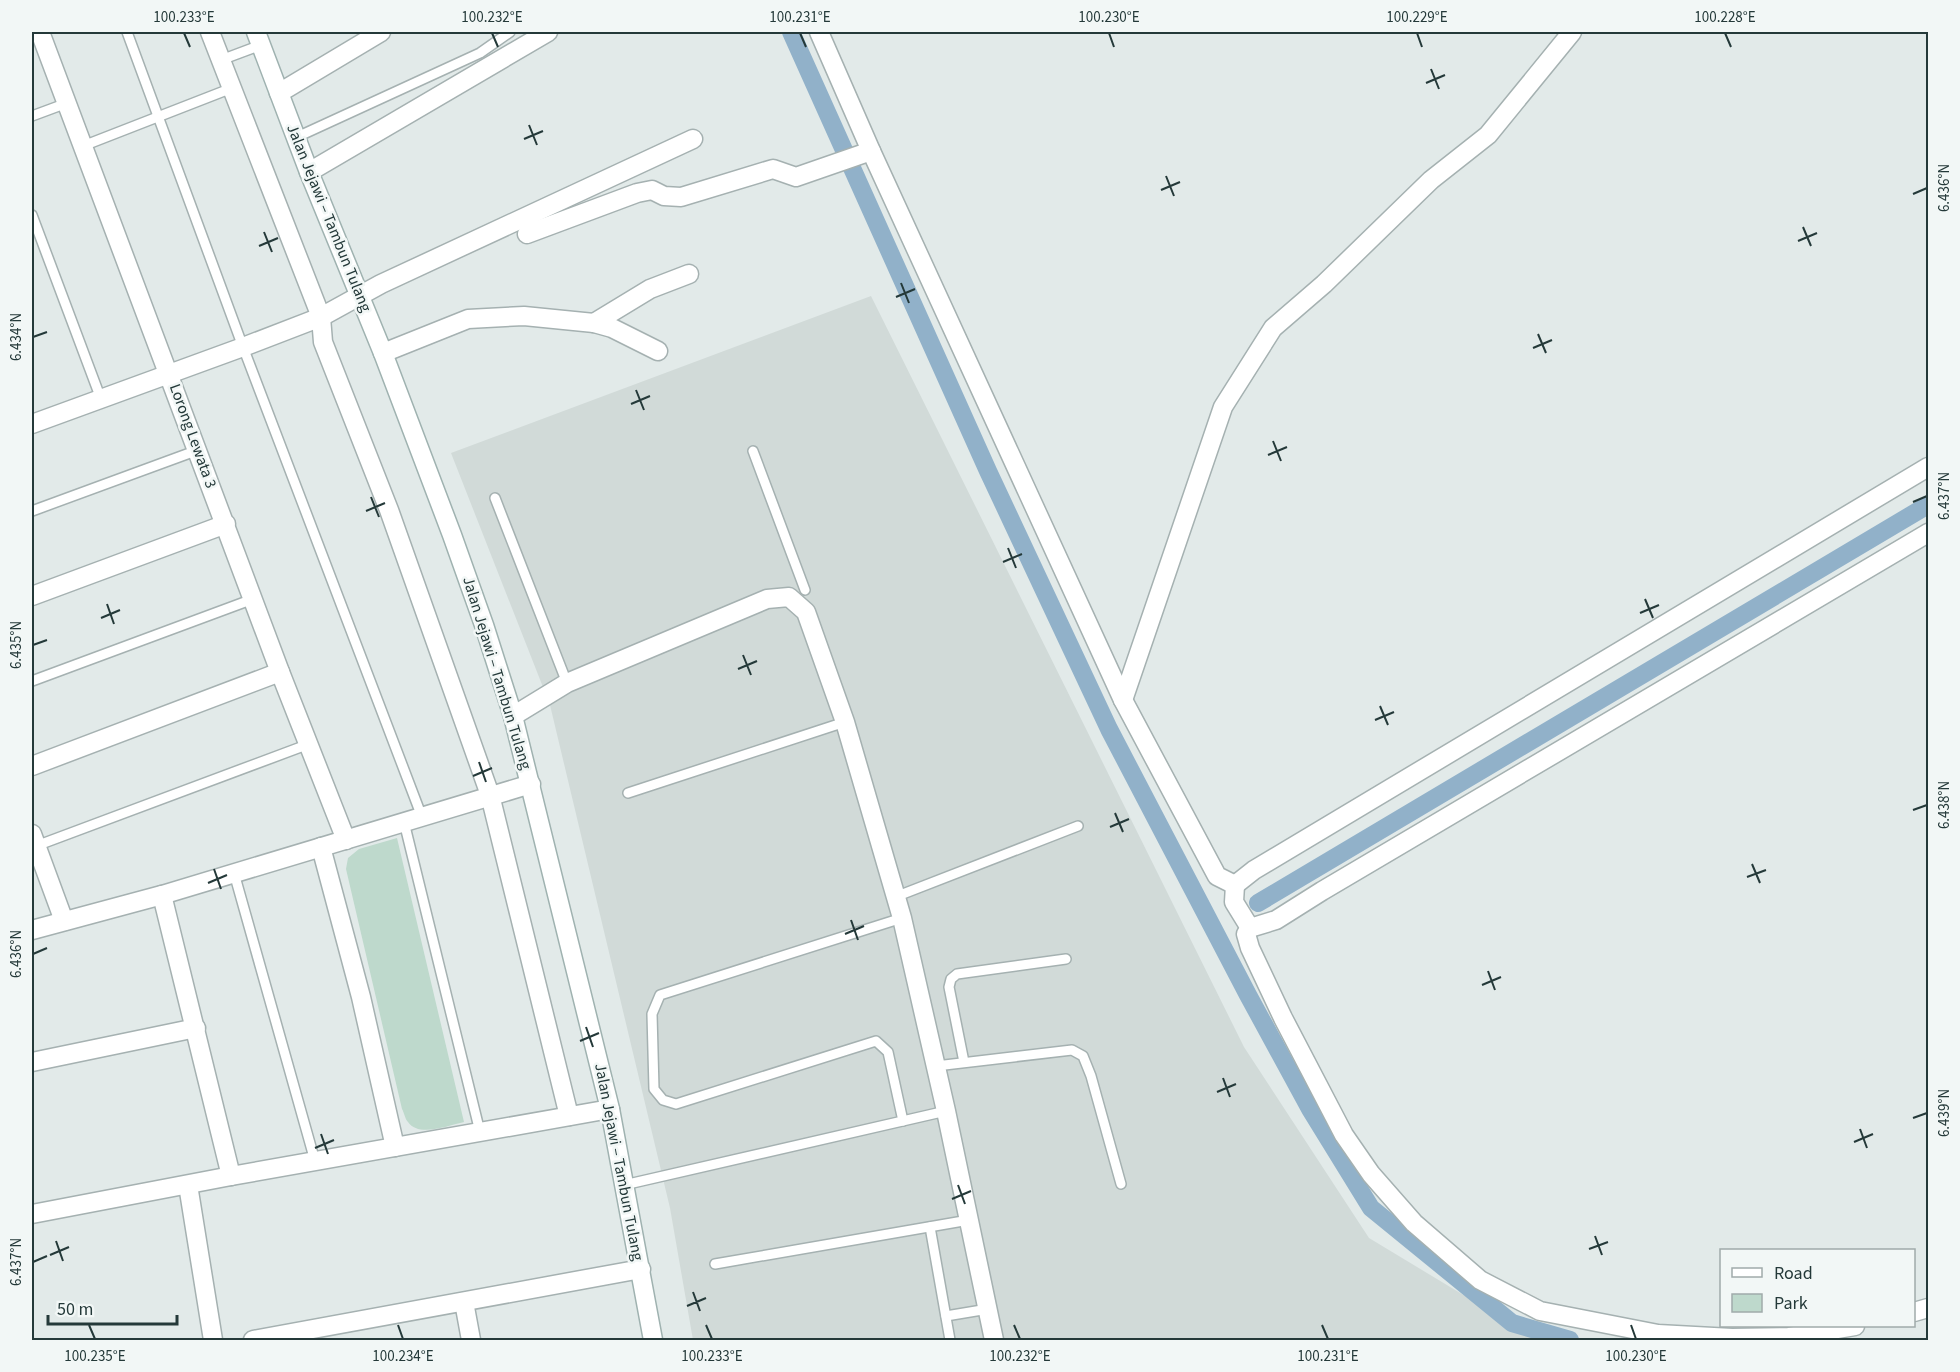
<svg xmlns="http://www.w3.org/2000/svg" width="1960" height="1372" viewBox="0 0 1960 1372" font-family="'Source Sans 3',sans-serif">
<style>
.built{fill:#d1dad8}
.green{fill:#bed9cc}
.lines{fill:none;stroke-linecap:round;stroke-linejoin:round}
.canal{stroke:#91b1c9;stroke-width:18}
.lane-casing{stroke:#a5b1b1;stroke-width:12}
.street-casing{stroke:#a5b1b1;stroke-width:21}
.secondary-casing{stroke:#9fb2b0;stroke-width:21}
.lane{stroke:#fff;stroke-width:9}
.street{stroke:#fff;stroke-width:18}
.secondary{stroke:#fff;stroke-width:18}
.ticks{fill:none;stroke:#243939;stroke-width:2}
.labels{text-anchor:middle;dominant-baseline:central;stroke-width:5;stroke-linejoin:round;paint-order:stroke}
.street-label{font-size:16px;fill:#243939;stroke:#f2f7f6}
.neatline{fill:none;stroke:#243939;stroke-width:2}
.ticks-label{font-size:15px;text-anchor:middle;fill:#243939}
</style>
<rect width="100%" height="100%" fill="#e2eae9"/>
<path class="built" d="M871,296L1244,1047L1369,1238L1538,1340H693L670,1208L550,705L451,453Z"/>
<path class="green" d="M397,838L464,1122C449,1125 419,1138 408,1122C405,1119 404,1112 402,1109L346,869L348,858L359,849Z"/>
<g class="lines">
<g class="canal">
<path d="M791,32L988,471L1109,729L1248,995L1310,1109L1371,1208L1512,1323L1570,1340"/>
<path d="M1258,903L1928,505"/>
</g>
<g class="lane-casing">
<g id="lane">
<path d="M127,32L243,347L422,817"/>
<path d="M221,60L261,45"/>
<path d="M32,116L67,103"/>
<path d="M297,137L480,53L510,32"/>
<path d="M83,146L232,88"/>
<path d="M32,215L101,399"/>
<path d="M753,451L805,590"/>
<path d="M495,498L567,683"/>
<path d="M32,511L198,450"/>
<path d="M32,681L253,599"/>
<path d="M628,793L845,722"/>
<path d="M404,822L480,1132"/>
<path d="M36,846L309,744"/>
<path d="M234,873L315,1161"/>
<path d="M895,897L1078,826"/>
<path d="M902,918L660,995L652,1014L654,1089L663,1100L676,1104L876,1041L888,1052L903,1121"/>
<path d="M964,1062L949,987L951,979L957,974L1066,959"/>
<path d="M936,1066L1072,1050L1083,1056L1091,1076L1121,1184"/>
<path d="M624,1185L946,1111"/>
<path d="M930,1227L950,1340"/>
<path d="M715,1264L969,1220"/>
<path d="M946,1316L988,1309"/>
</g>
</g>
<g class="street-casing">
<g id="street">
<path d="M40,32L280,672L346,840"/>
<path d="M210,32L321,317L323,342L389,510L490,795L569,1116"/>
<path d="M819,32L871,151L1123,700L1217,876L1235,885"/>
<path d="M279,93L381,32"/>
<path d="M309,172L548,32"/>
<path d="M527,234L637,193L652,190L664,196L681,197L773,169L796,177L871,151"/>
<path d="M594,323L650,289L689,274"/>
<path d="M383,353L468,319L524,316L594,323L612,328L658,351"/>
<path d="M32,424L243,347L321,317L381,284L693,139"/>
<path d="M32,596L226,524"/>
<path d="M1123,700L1223,407L1273,328L1324,284L1431,180L1488,135L1572,32"/>
<path d="M513,716L567,683L767,599L789,597L806,612L845,722L902,918L946,1111L994,1340"/>
<path d="M32,766L280,672"/>
<path d="M32,834L64,921"/>
<path d="M321,847L361,997L395,1147"/>
<path d="M1235,885L1234,902L1250,928L1276,920L1322,891L1928,533"/>
<path d="M1235,885L1254,870L1928,467"/>
<path d="M162,895L231,1176"/>
<path d="M1250,928L1246,934L1250,948L1283,1018L1344,1135L1371,1174L1414,1223L1480,1280L1540,1311L1658,1334L1732,1338L1789,1337L1855,1326"/>
<path d="M32,930L162,895L531,784"/>
<path d="M32,1062L196,1028"/>
<path d="M188,1185L213,1340"/>
<path d="M32,1214L231,1176L610,1109"/>
<path d="M464,1302L471,1340"/>
<path d="M1914,1312L1928,1308"/>
<path d="M253,1340L641,1269"/>
</g>
</g>
<g class="secondary-casing">
<path id="secondary" d="M256,32L309,172L383,353L452,535L484,625L513,716L610,1109L653,1340"/>
</g>
<use href="#lane" class="lane"/>
<use href="#street" class="street"/>
<use href="#secondary" class="secondary"/>
</g>
<path class="ticks" d="M184,33L190,47M492,33L498,47M800,33L806,47M1109,33L1114,47M1417,33L1422,47M1725,33L1731,47M1431,69L1439,89M1426,83L1445,75M529,125L537,145M524,139L543,131M1166,176L1174,196M1161,190L1180,182M1913,194L1927,188M1803,227L1811,246M264,232L272,252M1798,241L1817,233M259,246L278,238M901,283L909,303M896,297L915,289M1538,334L1546,353M33,337L47,332M1533,348L1552,340M636,390L644,410M631,404L650,396M1273,441L1281,461M1268,455L1287,447M371,497L379,517M1913,502L1927,496M366,511L385,503M1008,548L1016,568M1003,562L1022,554M1645,599L1653,618M107,604L114,624M1640,613L1659,605M101,618L120,610M33,645L47,640M743,655L751,675M738,669L757,661M1380,706L1388,725M1375,720L1394,712M479,762L486,782M473,776L492,768M1913,810L1927,805M1115,813L1123,832M1110,827L1129,819M1752,864L1760,883M214,869L221,889M1747,877L1766,870M208,883L227,875M851,920L858,940M845,934L864,926M33,954L47,948M1488,971L1495,990M1482,985L1501,977M586,1027L593,1047M580,1041L599,1033M1223,1078L1230,1097M1217,1092L1236,1084M1913,1118L1927,1113M1860,1129L1867,1148M321,1134L328,1154M1854,1142L1873,1134M315,1148L334,1140M958,1185L965,1204M952,1199L971,1191M1595,1236L1602,1255M56,1241L63,1261M1589,1249L1608,1242M50,1255L69,1247M33,1262L47,1256M693,1292L700,1311M687,1306L706,1298M89,1325L95,1339M398,1325L403,1339M706,1325L712,1339M1014,1325L1020,1339M1322,1325L1328,1339M1631,1325L1636,1339"/>
<g class="labels">
<g class="street-label">
<text transform="translate(329 218) rotate(68)">Jalan Jejawi – Tambun Tulang</text>
<text transform="translate(193 436) rotate(70)">Lorong Lewata 3</text>
<text transform="translate(497 673) rotate(73)">Jalan Jejawi – Tambun Tulang</text>
<text transform="translate(619 1162) rotate(79)">Jalan Jejawi – Tambun Tulang</text>
</g>
</g>
<rect width="1960" height="1372" fill="none" stroke="#f2f7f6" stroke-width="66"/>
<rect x="1720" y="1249" width="195" height="78" fill="#f2f7f6" stroke="#a0abaa" stroke-width="1.5"/>
<rect x="1732" y="1268" width="30" height="9" fill="#ffffff" stroke="#a0abaa" stroke-width="1.5"/>
<text x="1774" y="1279" font-size="18" fill="#243939">Road</text>
<rect x="1732" y="1294" width="30" height="18" fill="#bed9cc" stroke="#a0abaa" stroke-width="1.5"/>
<text x="1774" y="1309" font-size="18" fill="#243939">Park</text>
<path d="M48 1315v9h129v-9" fill="none" stroke="#243939" stroke-width="3"/>
<text x="57" y="1315" font-size="18" fill="#243939" stroke="#f2f7f6" stroke-width="4.5" paint-order="stroke">50 m</text>
<rect x="33" y="33" width="1894" height="1306" class="neatline"/>
<g class="ticks-label">
<text x="184" y="22">100.233°E</text>
<text x="492" y="22">100.232°E</text>
<text x="800" y="22">100.231°E</text>
<text x="1109" y="22">100.230°E</text>
<text x="1417" y="22">100.229°E</text>
<text x="1725" y="22">100.228°E</text>
<text transform="translate(1944 188) rotate(-90)" y="5">6.436°N</text>
<text transform="translate(16 337) rotate(-90)" y="5">6.434°N</text>
<text transform="translate(1944 496) rotate(-90)" y="5">6.437°N</text>
<text transform="translate(16 645) rotate(-90)" y="5">6.435°N</text>
<text transform="translate(1944 805) rotate(-90)" y="5">6.438°N</text>
<text transform="translate(16 954) rotate(-90)" y="5">6.436°N</text>
<text transform="translate(1944 1113) rotate(-90)" y="5">6.439°N</text>
<text transform="translate(16 1262) rotate(-90)" y="5">6.437°N</text>
<text x="95" y="1361">100.235°E</text>
<text x="403" y="1361">100.234°E</text>
<text x="712" y="1361">100.233°E</text>
<text x="1020" y="1361">100.232°E</text>
<text x="1328" y="1361">100.231°E</text>
<text x="1636" y="1361">100.230°E</text>
</g>
</svg>
